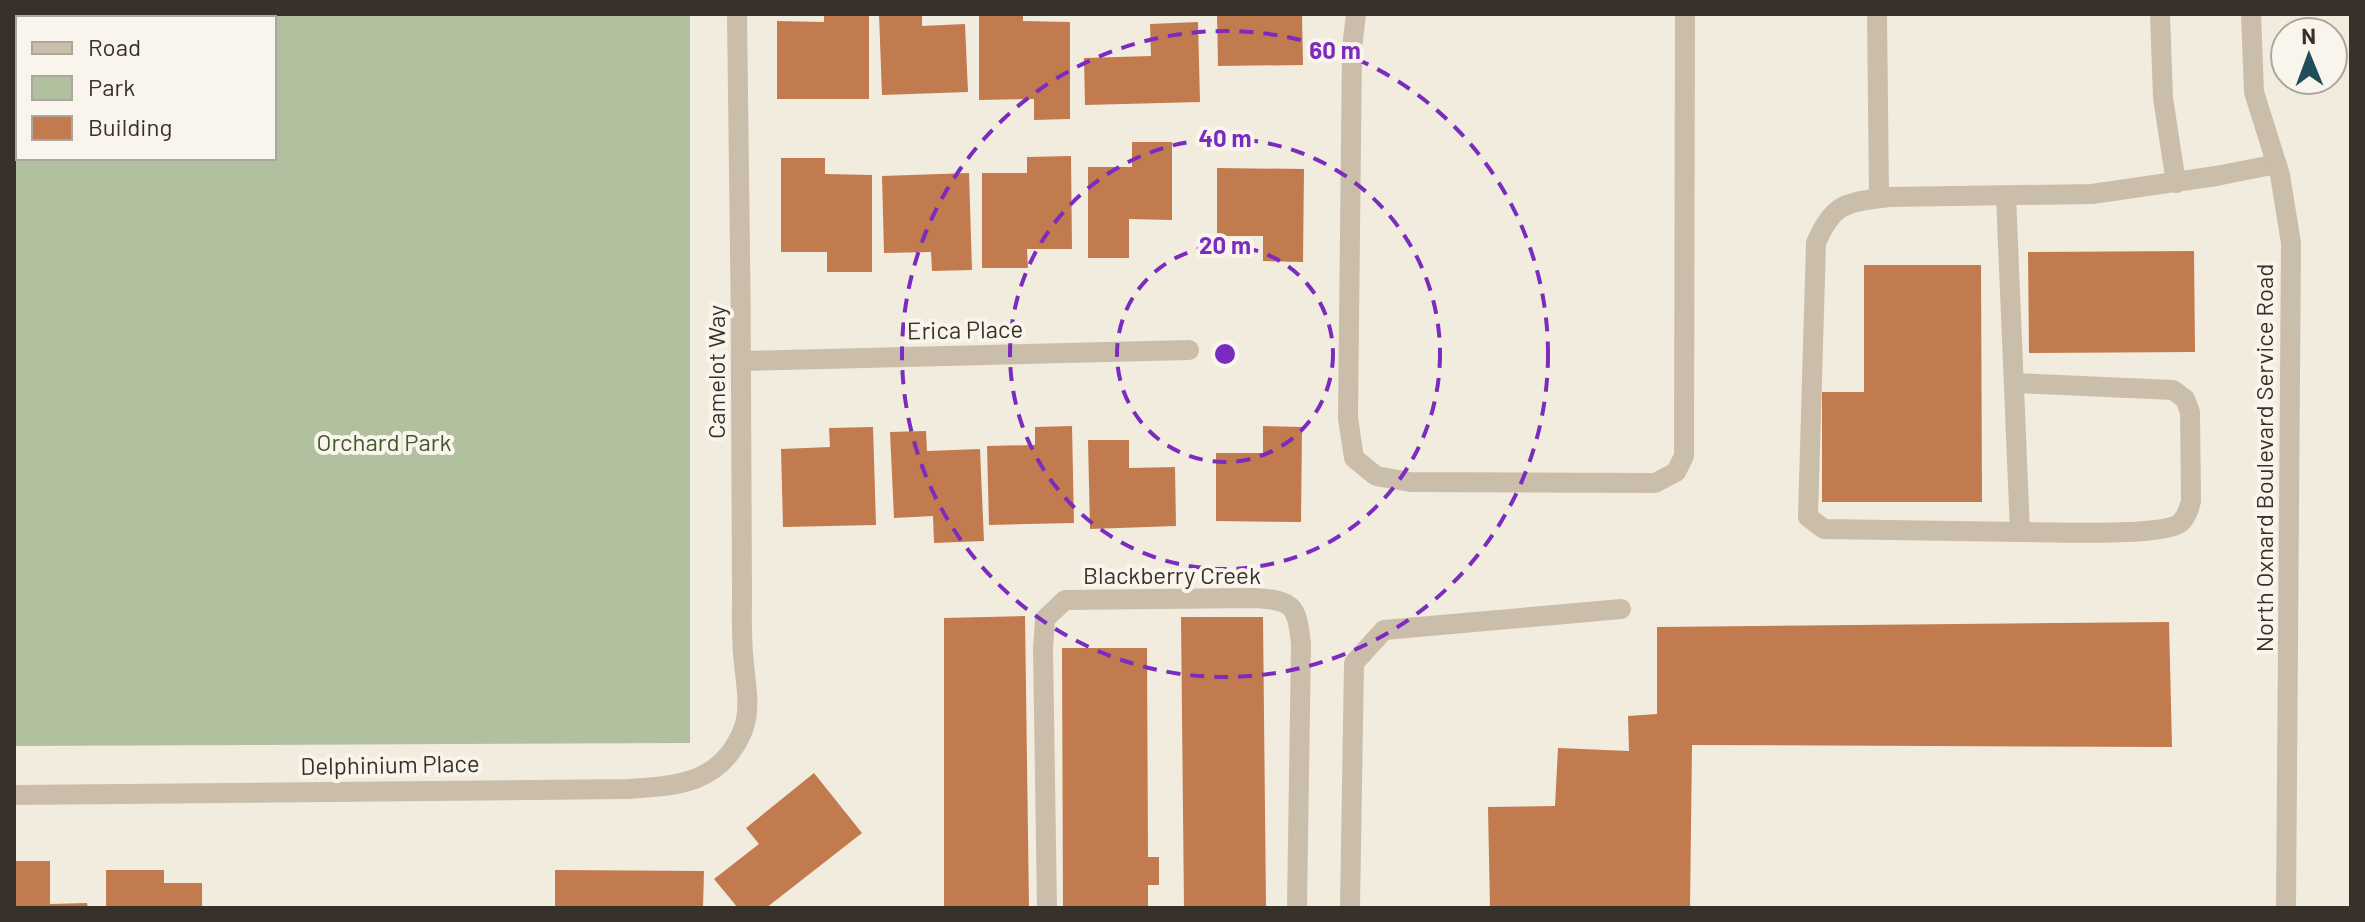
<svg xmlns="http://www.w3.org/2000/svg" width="2365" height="922" viewBox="0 0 2365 922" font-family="Barlow,sans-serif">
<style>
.green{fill:#b1c19f;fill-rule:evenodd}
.building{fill:#c27b4e}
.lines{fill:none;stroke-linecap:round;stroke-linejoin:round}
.service{stroke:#cabeab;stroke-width:20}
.minor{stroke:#cabeab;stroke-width:20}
.ring{fill:none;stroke:#7b2cbf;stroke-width:4;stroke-dasharray:14 10}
.labels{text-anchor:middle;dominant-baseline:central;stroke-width:8;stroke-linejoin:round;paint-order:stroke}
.street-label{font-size:24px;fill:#38312a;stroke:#faf5ec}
.park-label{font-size:24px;fill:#42562f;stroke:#faf5ec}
.centre{fill:#7b2cbf;stroke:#faf5ec;stroke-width:4}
.ring-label{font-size:24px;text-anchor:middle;font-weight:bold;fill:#7b2cbf;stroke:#faf5ec;stroke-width:8;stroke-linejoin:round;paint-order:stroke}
</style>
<rect width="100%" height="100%" fill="#f2ecdf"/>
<path class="green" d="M14,14H690V743L14,746ZM18,18H274V158H18Z"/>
<g class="building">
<path d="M824,14H869V99H777V21L824,22Z"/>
<path d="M879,14H922V26L965,24L968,92L882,95Z"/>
<path d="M979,14H1023V21L1070,22V119L1034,120V99L979,100Z"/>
<path d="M1217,14H1302L1303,65L1218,66Z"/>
<path d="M1198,22L1200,102L1085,105L1084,58L1151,56L1150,24Z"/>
<path d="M1132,142H1172V220L1129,219V258H1088V167H1132Z"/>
<path d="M1071,156L1072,249H1027L1028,268H982V173H1027V157Z"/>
<path d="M781,158H825V174L872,175V272H827V252H781Z"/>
<path d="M1217,168L1304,169L1303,262L1263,261V236H1217Z"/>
<path d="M969,173L972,270L932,271L931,252L884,253L882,176Z"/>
<path d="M2194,251L2195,352L2029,353L2028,252Z"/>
<path d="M1864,265H1981L1982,502H1822V392H1864Z"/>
<path d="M1072,426L1074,523L989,525L987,446L1035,445V427Z"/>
<path d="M1263,426L1302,427L1301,522L1216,521V453H1263Z"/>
<path d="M873,427L876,525L783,527L781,449L830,447L829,428Z"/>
<path d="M926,431L927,451L980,449L984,541L934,543L933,516L894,518L890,432Z"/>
<path d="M1088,440H1129V468L1175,467L1176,526L1090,529Z"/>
<path d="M1025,616L1029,908H944V618Z"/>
<path d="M1181,617H1263L1266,908H1184Z"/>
<path d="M2169,622L2172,747L1692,745L1690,908H1490L1488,807L1555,806L1558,748L1629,751L1628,716L1657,714V627Z"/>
<path d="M1062,648H1147L1148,857H1159V885H1148V908H1063Z"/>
<path d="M814,773L862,833L766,908H738L714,879L759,844L746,828Z"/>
<path d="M14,861H50V904L87,903L88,908H14Z"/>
<path d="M106,870H164V883H202V908H106Z"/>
<path d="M555,870L704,871L703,908H555Z"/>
</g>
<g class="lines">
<g class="service">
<path d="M1356,14L1352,48L1348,418L1354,458L1376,476L1410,482L1655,483L1676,472L1684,456L1685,14"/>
<path d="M1877,14L1879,198"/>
<path d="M2160,14L2163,98L2176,183"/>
<path d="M2006,196L2020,532C2049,532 2163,537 2180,523C2187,517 2189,509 2191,501L2190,412L2185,399L2173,390L2015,383"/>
<path d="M2020,532L1824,529L1808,517L1816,243C1834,201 1847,203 1889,197L2092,194L2216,176L2277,164"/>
</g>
<g class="minor">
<path d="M2251,14L2254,92L2280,175L2291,243L2286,908"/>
<path d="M742,361L1189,350"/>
<path d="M14,795L627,789C677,786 721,784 743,730C751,709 746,685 744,664C741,640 742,615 742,591C742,399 740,206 737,14"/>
<path d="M1047,908L1043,648L1045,619L1065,600L1254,598C1294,600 1297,606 1301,644L1297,908"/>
<path d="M1350,908L1354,663L1384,630L1621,609"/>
</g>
</g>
<g class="ring">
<circle cx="1225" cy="354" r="108"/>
<circle cx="1225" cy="354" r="215"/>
<circle cx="1225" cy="354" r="323"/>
</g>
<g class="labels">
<g class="street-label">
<text transform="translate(965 329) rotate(-1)">Erica Place</text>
<text transform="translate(715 372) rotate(-90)">Camelot Way</text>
<text transform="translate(2263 458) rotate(-90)">North Oxnard Boulevard Service Road</text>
<text x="1172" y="574">Blackberry Creek</text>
<text transform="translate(390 764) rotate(-1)">Delphinium Place</text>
</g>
<g class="park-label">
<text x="384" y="441">Orchard Park</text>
</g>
</g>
<circle cx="1225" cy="354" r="12" class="centre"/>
<g class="ring-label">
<text x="1335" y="59">60 m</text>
<text x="1225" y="147">40 m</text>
<text x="1225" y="254">20 m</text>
</g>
<rect width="2365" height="922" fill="none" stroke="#38312a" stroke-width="32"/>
<rect x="16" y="16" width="260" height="144" fill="#faf5ec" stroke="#aca79e" stroke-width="2"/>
<rect x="32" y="42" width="40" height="12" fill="#cabeab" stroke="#aca79e" stroke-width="2"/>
<text x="88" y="56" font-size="24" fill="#38312a">Road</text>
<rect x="32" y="76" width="40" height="24" fill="#b1c19f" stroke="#aca79e" stroke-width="2"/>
<text x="88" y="96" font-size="24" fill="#38312a">Park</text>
<rect x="32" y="116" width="40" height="24" fill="#c27b4e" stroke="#aca79e" stroke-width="2"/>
<text x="88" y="136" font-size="24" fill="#38312a">Building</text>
<g transform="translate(2309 56) rotate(359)"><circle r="38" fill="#faf5ec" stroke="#aca79e" stroke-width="2"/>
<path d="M0-6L14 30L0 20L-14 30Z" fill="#214d59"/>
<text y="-12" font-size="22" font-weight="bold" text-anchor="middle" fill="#38312a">N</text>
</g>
</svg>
